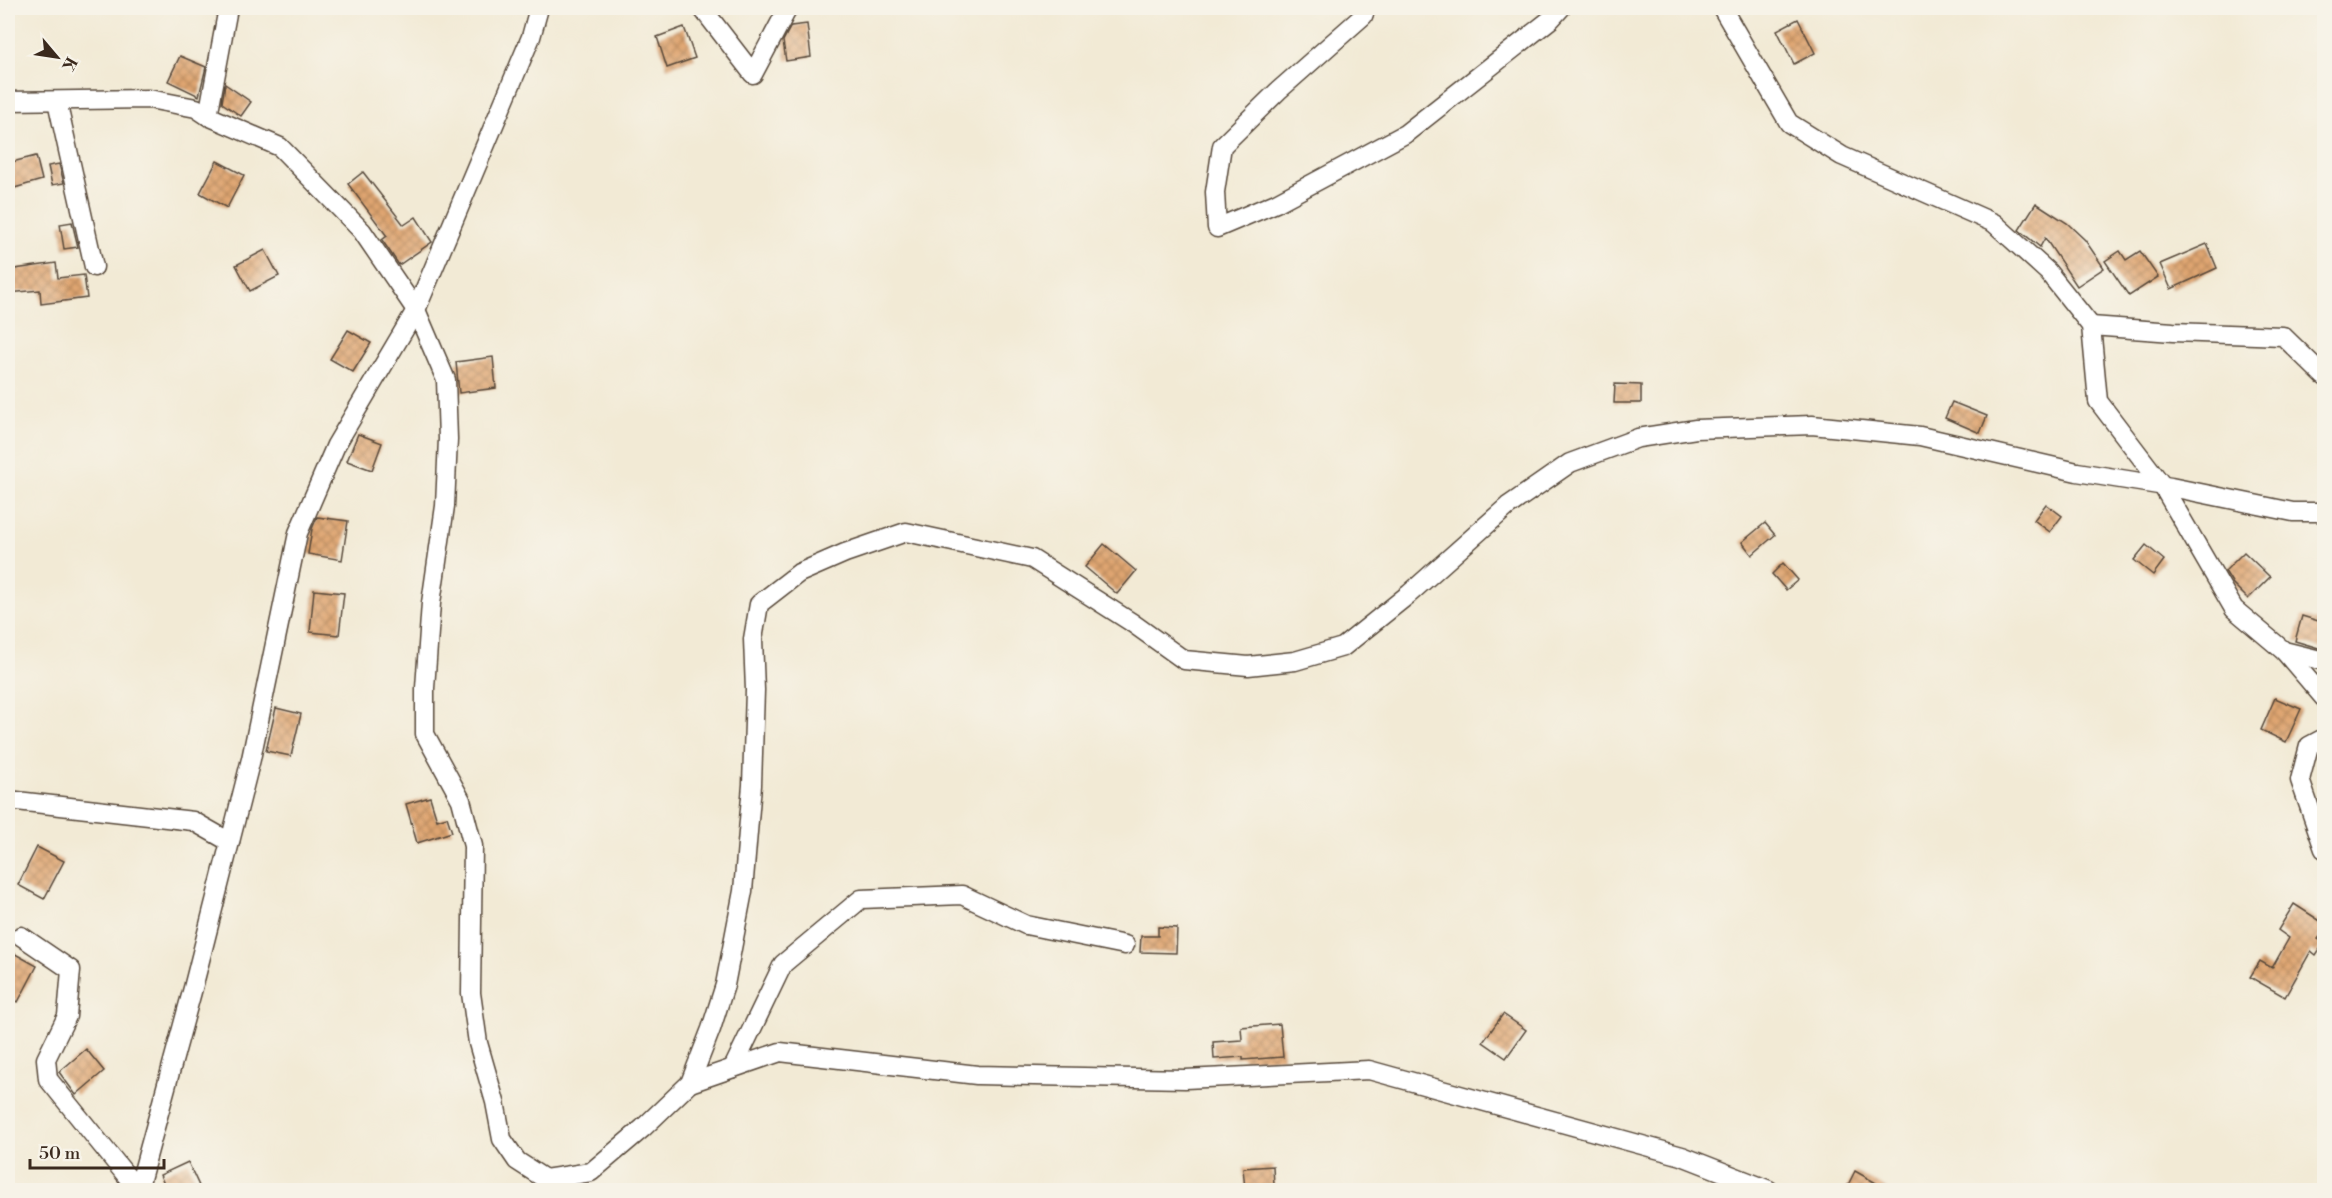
<svg xmlns="http://www.w3.org/2000/svg" width="2332" height="1198" viewBox="0 0 2332 1198" font-family="'Libre Bodoni',serif">
<style>
.building{fill:url(#building-cross-hatch)}
.lines{fill:none;stroke-linecap:round;stroke-linejoin:round}
.minor-casing{stroke:#564739;stroke-width:21}
.minor{stroke:#fff;stroke-width:18}
</style>
<defs>
<pattern id="building-cross-hatch" width="8" height="8" patternUnits="userSpaceOnUse" patternTransform="scale(1.5)"><rect width="8" height="8" fill="#dfa571"/><path d="M0 0l8 8M0 8l8-8" fill="none" stroke="#b6875c"/></pattern>
</defs>
<rect width="100%" height="100%" fill="#f7f3e8"/>
<filter id="ink" filterUnits="userSpaceOnUse"><feTurbulence type="fractalNoise" baseFrequency=".0167" numOctaves="2"/><feDisplacementMap in="SourceGraphic" scale="12" xChannelSelector="R" yChannelSelector="G"/><feConvolveMatrix kernelMatrix="1 2 1 2 8 2 1 2 1" color-interpolation-filters="sRGB"/></filter>
<filter id="wash" filterUnits="userSpaceOnUse"><feTurbulence type="fractalNoise" baseFrequency=".008" numOctaves="4" result="noise"/><feDisplacementMap in="SourceGraphic" scale="24" xChannelSelector="R" yChannelSelector="G"/><feGaussianBlur stdDeviation="1.35" result="paint"/><feColorMatrix in="noise" values="0 0 0 0 0 0 0 0 0 0 0 0 0 0 0 0 0 1.4 0 .05"/><feComposite in="paint" operator="in"/></filter>
<g filter="url(#wash)">
<rect width="100%" height="100%" fill="#f2ead5"/>
<g id="blocks">
<g class="building">
<path d="M1798,19L1815,53L1794,64L1777,30Z"/>
<path d="M807,24L811,57L786,61L783,41L791,26Z"/>
<path d="M684,27L695,58L667,68L657,37Z"/>
<path d="M180,56L206,67L199,96L168,81Z"/>
<path d="M225,84L251,102L241,116L222,103Z"/>
<path d="M36,156L42,180L11,189L8,177V163Z"/>
<path d="M217,161L244,175L227,208L200,193Z"/>
<path d="M59,164L64,183L52,185L48,166Z"/>
<path d="M363,172L404,225L416,217L432,242L399,265L382,240L387,236L348,184Z"/>
<path d="M2036,203L2067,223L2085,240L2104,268L2077,286L2045,238L2040,247L2019,230Z"/>
<path d="M72,222L78,247L64,249L60,224Z"/>
<path d="M2207,244L2217,268L2171,289L2160,264Z"/>
<path d="M265,250L279,276L250,291L236,265Z"/>
<path d="M2120,251L2126,260L2140,251L2158,277L2129,296L2105,261Z"/>
<path d="M56,263L58,278L84,275L87,298L41,304L40,290L8,293V270Z"/>
<path d="M348,330L371,343L353,372L330,359Z"/>
<path d="M493,357L496,388L459,393L456,362Z"/>
<path d="M1615,384L1641,385V403H1614Z"/>
<path d="M1952,402L1987,416L1980,433L1945,418Z"/>
<path d="M358,434L382,443L372,470L347,461Z"/>
<path d="M2046,504L2062,516L2050,532L2034,520Z"/>
<path d="M317,517L348,521L342,560L308,554L312,529Z"/>
<path d="M1765,523L1775,535L1752,555L1742,542Z"/>
<path d="M1104,544L1136,571L1117,594L1085,567Z"/>
<path d="M2146,545L2164,560L2153,575L2134,560Z"/>
<path d="M2244,552L2270,577L2248,599L2233,584L2225,571Z"/>
<path d="M1783,563L1798,580L1786,590L1772,574Z"/>
<path d="M314,590L344,593L339,635L310,632Z"/>
<path d="M2302,616L2325,623L2322,649L2295,641Z"/>
<path d="M2275,698L2301,709L2286,742L2261,730Z"/>
<path d="M276,708L301,714L291,756L266,751Z"/>
<path d="M430,797L437,820L447,817L452,832L417,843L406,804Z"/>
<path d="M37,847L64,861L44,899L18,885Z"/>
<path d="M2294,904L2325,924V930L2318,939L2324,943L2316,955L2311,951L2285,997L2250,977L2260,961L2272,968L2289,938L2278,930Z"/>
<path d="M1158,927L1177,928L1176,953L1140,952L1141,936H1158Z"/>
<path d="M8,950L37,966L18,1002L8,996Z"/>
<path d="M1503,1014L1526,1030L1506,1058L1483,1042Z"/>
<path d="M1280,1024L1283,1057L1243,1060V1057L1214,1059L1213,1042L1242,1040L1241,1027Z"/>
<path d="M86,1049L104,1071L76,1095L59,1072Z"/>
<path d="M188,1162L199,1186L189,1191H167L160,1175Z"/>
<path d="M1273,1166L1274,1186L1245,1189L1243,1168Z"/>
<path d="M1855,1171L1890,1191H1845Z"/>
</g>
</g>
</g>
<g filter="url(#ink)">
<use href="#blocks" fill-opacity="0" stroke="#564739" stroke-width="1.5"/>
<g class="lines">
<g class="minor-casing">
<g id="minor">
<path d="M702,8L753,74L788,8"/>
<path d="M1366,8L1363,16L1278,91L1222,146L1215,192L1217,228L1276,203L1405,134L1551,19L1561,8"/>
<path d="M1722,8L1789,123L1842,156L1994,223L2048,272L2091,326L2098,401L2162,485L2234,609L2284,651L2324,661"/>
<path d="M8,101L149,99L196,108L208,116L280,147L362,231L416,310L446,380L448,439L445,506L431,603L425,688V734L461,800L473,846L471,993L478,1043L495,1102L502,1139L517,1161L545,1179L591,1172L643,1128L690,1083L711,1029L725,985L743,891L752,785L755,690L753,639L759,604L799,573L845,553L906,532L1032,559L1131,622L1184,660L1248,666L1295,661L1343,647L1409,594L1508,506L1570,463L1638,438L1696,429L1812,425L1920,436L2077,472L2171,487L2293,512H2324"/>
<path d="M57,101L94,267"/>
<path d="M208,116L228,8"/>
<path d="M2091,326L2173,332L2283,336L2324,376"/>
<path d="M2284,651L2324,698"/>
<path d="M2324,738L2309,746L2300,780L2324,849"/>
<path d="M8,800L193,821L230,842"/>
<path d="M21,936L71,970L67,1016L46,1059L48,1079L138,1190"/>
<path d="M733,1068L783,964L861,899L962,895L1026,925L1125,945"/>
<path d="M690,1083L780,1052L977,1075L1185,1079L1369,1070L1682,1156L1769,1190"/>
<path d="M138,1190L193,988L251,759L298,533L336,445L416,310L531,37L539,8"/>
</g>
</g>
<use href="#minor" class="minor"/>
</g>
</g>
<rect width="2332" height="1198" fill="none" stroke="#f7f3e8" stroke-width="30"/>
<g transform="translate(57 57) rotate(119)" stroke="#f7f3e8" stroke-width="4.5" paint-order="stroke">
<path d="M0-4.5L10 22L0 15L-10 22Z" fill="#3b2a1e"/>
<text y="-9" font-size="16" font-weight="bold" text-anchor="middle" fill="#3b2a1e">K</text>
</g>
<path d="M30 1159v9h134v-9" fill="none" stroke="#3b2a1e" stroke-width="3"/>
<text x="39" y="1159" font-size="18" fill="#3b2a1e" stroke="#f7f3e8" stroke-width="4.5" paint-order="stroke">50 m</text>
</svg>
